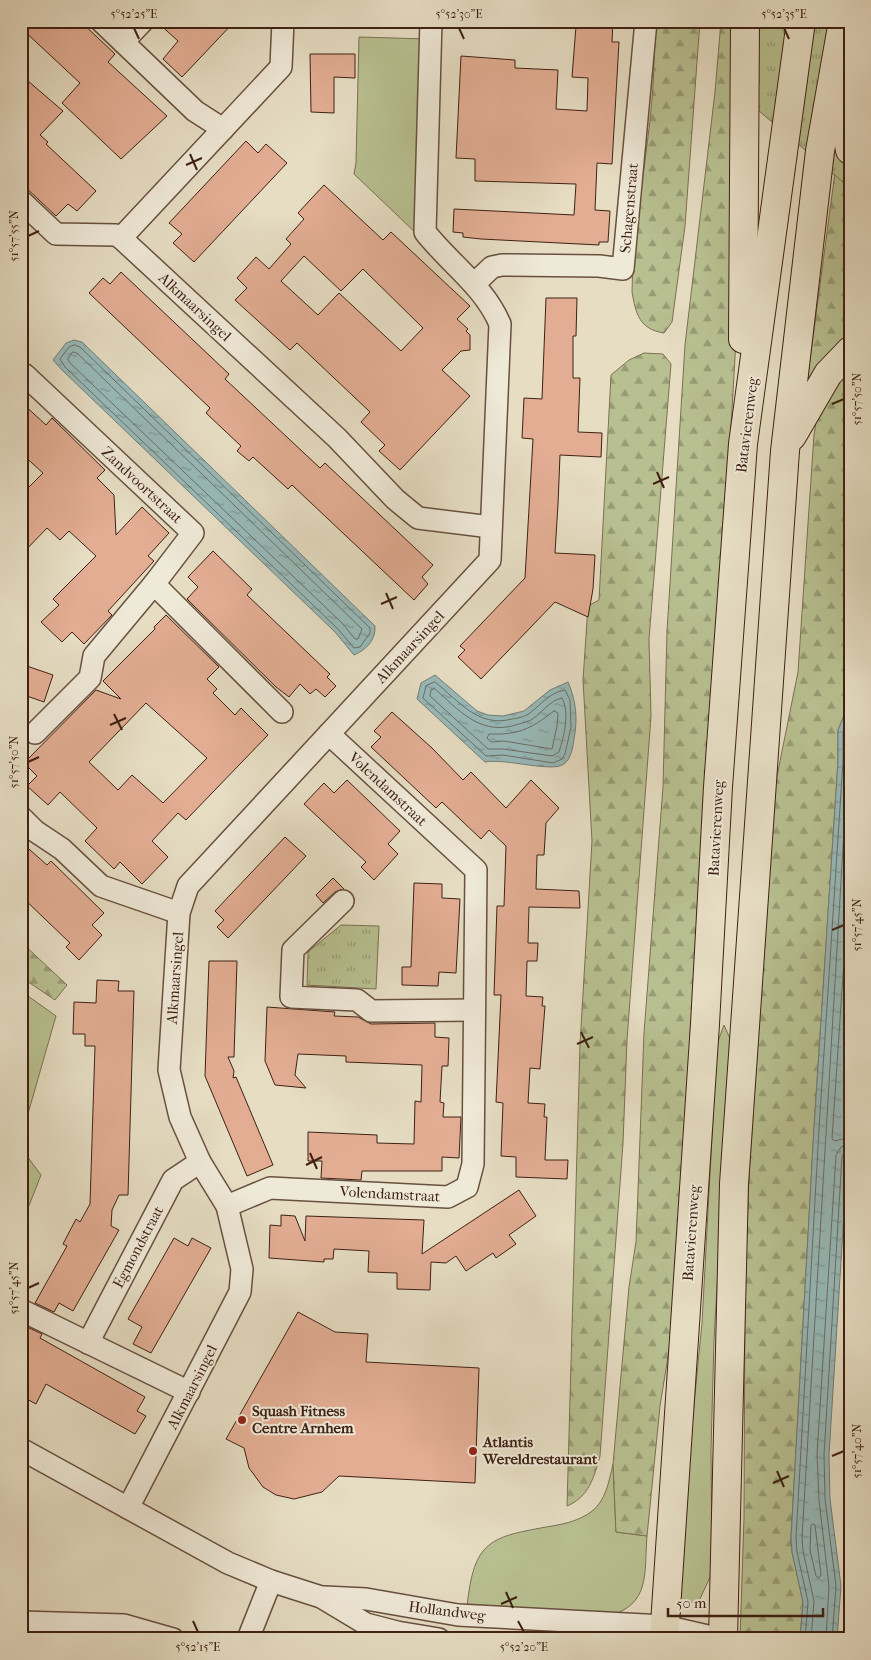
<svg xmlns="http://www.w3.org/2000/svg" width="871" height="1660" viewBox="0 0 871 1660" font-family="'IM FELL French Canon',serif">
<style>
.grass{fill:#b8c091;stroke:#7c7052}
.forest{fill:url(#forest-firs);stroke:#7c7052}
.park{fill:url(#park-tufts);stroke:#7c7052}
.water{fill:url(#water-ripples);stroke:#747d77}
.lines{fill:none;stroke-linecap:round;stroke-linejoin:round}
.shore{stroke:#6b6e66;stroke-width:1}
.building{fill:#e2ad93;stroke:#3f2113;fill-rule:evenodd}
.minor-casing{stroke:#69503f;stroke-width:24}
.major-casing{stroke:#3f2113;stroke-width:30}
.minor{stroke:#efe9d8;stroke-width:21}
.major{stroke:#e6ddc3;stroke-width:28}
.ticks{fill:none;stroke:#3f2113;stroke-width:2}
.poi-dot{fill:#8f2418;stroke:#efe9d8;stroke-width:2}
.labels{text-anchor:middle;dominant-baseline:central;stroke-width:4;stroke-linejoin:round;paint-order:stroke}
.street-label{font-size:15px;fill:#3f2113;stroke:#efe9d8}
.poi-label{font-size:15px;font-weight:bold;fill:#3f2113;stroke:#efe9d8;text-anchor:start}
.neatline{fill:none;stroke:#3f2113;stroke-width:2}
.ticks-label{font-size:12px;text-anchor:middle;fill:#3f2113}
</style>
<defs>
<pattern id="forest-firs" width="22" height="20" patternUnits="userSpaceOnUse" patternTransform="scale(1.25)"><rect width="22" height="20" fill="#b8c091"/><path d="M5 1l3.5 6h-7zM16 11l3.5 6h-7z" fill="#979c75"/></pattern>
<pattern id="park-tufts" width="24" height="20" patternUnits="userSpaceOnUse" patternTransform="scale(1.25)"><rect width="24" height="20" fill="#b8c091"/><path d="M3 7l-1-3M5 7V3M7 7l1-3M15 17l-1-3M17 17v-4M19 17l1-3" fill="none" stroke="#979c75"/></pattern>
<pattern id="water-ripples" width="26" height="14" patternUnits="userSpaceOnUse" patternTransform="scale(1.25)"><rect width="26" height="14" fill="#97baba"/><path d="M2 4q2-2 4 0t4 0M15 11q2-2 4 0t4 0" fill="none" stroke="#7d9796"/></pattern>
</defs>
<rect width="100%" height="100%" fill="#e6ddc3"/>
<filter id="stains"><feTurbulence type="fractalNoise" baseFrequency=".004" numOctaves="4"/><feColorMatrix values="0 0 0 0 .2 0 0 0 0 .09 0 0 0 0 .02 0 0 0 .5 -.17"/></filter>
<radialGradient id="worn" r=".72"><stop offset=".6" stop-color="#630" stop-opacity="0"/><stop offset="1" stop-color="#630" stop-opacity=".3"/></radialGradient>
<g class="grass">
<path d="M359,37L427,39L419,236L354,174L356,163Z"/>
<path d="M21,991L56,1016L21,1138Z"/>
<path d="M724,1025L731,1041L714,1340L711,1449L712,1573L699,1601L689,1603L679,1599L680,1547L702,1323L717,1044Z"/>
<path d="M21,1148L41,1175L21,1226Z"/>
<path d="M613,1464L616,1532L647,1536C644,1573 651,1605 608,1616L467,1607C474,1540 489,1537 552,1526C565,1524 580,1520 591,1512C606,1501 609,1481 613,1464Z"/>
</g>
<g class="forest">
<path d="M653,21H700L685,226L672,322L664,333C639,329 636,314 632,292C633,202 660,111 653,21Z"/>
<path d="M721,21H738V306L682,1271L660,1406L647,1536L616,1532L613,1464L629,1287L636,1242L644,1033L663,787L667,631L685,345L715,92Z"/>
<path d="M838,150L850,183V341L805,397Z"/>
<path d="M644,353L663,354L671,364L649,639L651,716L627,1040L623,1143L600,1456C594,1477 589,1497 567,1506L580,1045L592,841L583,680L588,606L599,600L611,375L629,360Z"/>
<path d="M850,362V702L838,730V761L814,1128L791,1538L792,1552L803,1602L800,1639H740L744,1519L745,1290L749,1177L774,791L798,672L814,435L819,404Z"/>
<path d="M21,942L67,985L55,1000L21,977Z"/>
</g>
<g class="park">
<path d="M752,21H850V188L752,105Z"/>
<path d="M341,925L379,926L376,989L307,985L308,952Z"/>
</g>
<g class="water">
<path d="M74,340L82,342L375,626C376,640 366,650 354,655L335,632L62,370L53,360L66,343Z"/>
<path d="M435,675L477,711L488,715L503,716L524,711L550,690L568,682C576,701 578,718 574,739C573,747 571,759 564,764C552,773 506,758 485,762L417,699L421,683Z"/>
<path d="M850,702V1116L829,1455L830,1499L841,1586L837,1639H800L803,1602L792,1552L791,1538L814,1128L838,761V730Z"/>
</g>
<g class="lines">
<g class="shore">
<path d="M75,345L80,347L370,628V633L360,647L354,648L338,629L65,367L60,359L69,347Z"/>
<path d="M73,352L77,353L362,629L358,639H355L343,624L70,363L68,359Z"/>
<path d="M435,682C459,701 478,728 512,719C518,718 525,717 530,713C541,704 551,692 565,690L570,700L571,727L565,754L562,759L553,763L503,755L486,756L423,698L426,686Z"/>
<path d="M435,689C458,709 478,734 512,726C518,724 525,723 531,720C541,714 550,700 562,698C570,713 564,736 559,752L552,756L503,749H488L430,696L431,690Z"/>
<path d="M554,711L558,713L557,726L552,749L504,741L491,742L487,738L489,734C518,735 531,729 554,711Z"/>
<path d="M850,870L832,1139L835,1141L850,1137"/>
<path d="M813,1524L815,1525L821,1575L819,1578L816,1576L810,1550L811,1526Z"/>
<path d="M805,1639L808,1602L797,1552L796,1538L819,1129L843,761V731L850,712"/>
<path d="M811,1639L814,1601L803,1551L802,1538L850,730"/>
<path d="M826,1639L829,1586L819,1500L817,1454L836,1155L841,1147L850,1144"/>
<path d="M832,1639L836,1586L825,1499L824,1455L842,1156L845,1152L850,1150"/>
</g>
</g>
<g class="building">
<path d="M21,21H80L115,54L108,62L167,116L121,159L62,103L80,83L21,28Z"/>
<path d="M156,21H235L182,77L163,59L178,41Z"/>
<path d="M585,21H613L612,42H619L612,164L597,163L595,210L610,211L608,242H599V245L481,239L463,237V233L453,232L454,209L574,215L576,184L475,181V159L456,158L461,56L515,60V68L558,70L556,109L587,111L588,78L572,77L576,26H584Z"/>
<path d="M310,54H355V78L334,77V113L311,112Z"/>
<path d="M21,75L63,111L40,135L48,142L46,144L96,191L77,211L68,204L56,216L21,183Z"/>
<path d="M246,141L258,153L266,144L287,163L194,262L173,243L182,234L169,223Z"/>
<path d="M324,185L383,240L391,232L470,306L457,319L468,329L466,331L470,335V350L461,351L442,370L470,396L400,470L379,451L385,445L361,422L370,412L297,343L290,350L235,300L247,288L237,278L256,257L269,269L291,244L286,239L304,219L298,213ZM304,256L341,291L363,269L423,328L401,351L339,293L318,315L281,281Z"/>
<path d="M121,272L229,374L225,379L320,468L325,463L433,565L422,577L428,584L414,600L292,485L288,489L253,457L249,461L237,451L241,446L206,413L210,408L89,293L103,278L110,284Z"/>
<path d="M546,298H577L576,336H573V378H580L578,432L602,433L601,457L560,455L558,504L555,553L595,555L593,589L588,617L555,602L481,679L458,657L465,650L460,646L525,578L533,439L522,438L524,398L542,399Z"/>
<path d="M21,402L46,425L52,418L105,470L97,478L114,495L116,535L142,507L169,533L148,556L154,561L108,611L112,615L84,644L72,632L62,642L41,622L59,605L53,599L96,556L69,531L60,540L47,528L21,555V495L43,473L21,453Z"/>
<path d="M213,551L252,589L247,595L330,674L327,677L336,686L325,697L316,689L310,694L300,684L289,697L276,687L187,599L198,587L188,577Z"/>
<path d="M166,615L219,667L207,679L217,689L213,693L235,715L241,708L268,735L186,820L178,813L152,841L168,857L142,884L120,862L114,869L85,841L97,828L60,792L48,805L27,786L37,776L24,763L96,690L121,699L103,681L155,629L154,627ZM146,703L207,758L163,803L132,775L118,790L89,762Z"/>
<path d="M21,664L53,675L44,702L21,694Z"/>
<path d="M392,712L432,748L463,780L471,772L506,808L531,780L559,808L546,823L544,855H537L536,889L579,891L580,908L529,907L528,943H538L537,961H527L526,996L543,997L542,1006H545L540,1069L530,1068L528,1103L545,1104L544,1117H547L545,1160H568L567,1179L516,1177V1157L501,1156L503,1103L496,1102L501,995H494L497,906H504L506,846L489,830L481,839L442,802L436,808L371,747L381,737L374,731Z"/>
<path d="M347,780L400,831L388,844L398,854L374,880L361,867L366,862L304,804L324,783L334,793Z"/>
<path d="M285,837L306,856L228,938L217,927L224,920L215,911Z"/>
<path d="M21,842L47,865L51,861L104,913L92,925L102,935L79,960L66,947L70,943L21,896Z"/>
<path d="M333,878L344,889L335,892L323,903L316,895Z"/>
<path d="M414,883L442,884V898L460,899L456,973L439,972L438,986L402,985V967H411Z"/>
<path d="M209,961H237L234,1057H228L234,1071L233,1078L236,1077L273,1165L247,1176L205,1076Z"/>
<path d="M97,980L119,981L118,991H134L128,1195H119L112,1210L111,1226L119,1230L73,1311L59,1303L54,1312L35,1303L67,1246L63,1244L76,1219L80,1222L90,1204L95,1046H85V1034H73L74,1002L96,1003Z"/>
<path d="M267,1007L335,1012L334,1016L358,1017L371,1024L435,1023V1037L449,1038L448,1066H442L440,1102L444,1103L443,1117H461L459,1158L442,1157V1171H362L361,1180L321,1178L322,1161H308V1132L377,1135V1143L414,1144L415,1101L421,1102L422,1065L346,1062V1056L298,1054L295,1075L306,1088L275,1085L265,1061Z"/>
<path d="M519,1190L536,1216L509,1235L516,1244L496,1258L493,1253L466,1271L456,1256L446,1263L431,1262L430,1290L397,1289V1273L368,1272L369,1251L334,1249L333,1259H324V1262L269,1258L270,1225L281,1226V1215L295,1216L305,1241L306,1216L424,1220L422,1254Z"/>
<path d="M174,1238L188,1246L192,1238L211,1248L151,1353L133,1344L142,1327L128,1319Z"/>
<path d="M298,1312L335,1332L368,1334L366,1362L479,1368L475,1483L339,1476L322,1492L294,1499L276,1495L263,1487L249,1468L244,1448L226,1439Z"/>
<path d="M23,1325L42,1334L40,1338L145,1397L137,1411L146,1416L135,1434L46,1384L36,1404L21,1396Z"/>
</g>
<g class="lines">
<g class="minor-casing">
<g id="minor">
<path d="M101,21L195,111L223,129"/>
<path d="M283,21L281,67L121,238L337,438L395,499L418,518L491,527"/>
<path d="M123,42L143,21"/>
<path d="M21,201L56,234L116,235L121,238"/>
<path d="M474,284L492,267L502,265L599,266L623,269L646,21"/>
<path d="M21,374L25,375L193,533L154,584L282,712"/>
<path d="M35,733L90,678L94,656L154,584"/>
<path d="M21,817L35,831L62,849L101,886L179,913"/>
<path d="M343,901L293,950L291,997L357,1000L371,1011L474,1010"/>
<path d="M227,1206L270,1188L448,1197L467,1187L473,1164L476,870L329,734"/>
<path d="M21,1310L189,1392"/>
<path d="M88,1343L173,1180L200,1162"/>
<path d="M21,1449L228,1563L271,1581L321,1597L366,1624L397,1632L439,1639"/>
<path d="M128,1508L240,1292L242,1269L227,1206L200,1162L180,1117L169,1070L179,913L188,886L490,560L500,324C484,286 450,264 425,232L431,21"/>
<path d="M324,1597L366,1599L458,1615L664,1626L721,1639"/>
<path d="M21,1622L124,1625L173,1639"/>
<path d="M248,1639L271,1581"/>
</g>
</g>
<g class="major-casing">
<g id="major">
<path d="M838,88L850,150"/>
<path d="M743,339L745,21"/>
<path d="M792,436L828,374L850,351"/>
<path d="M664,1639L705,1024L718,787L743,444L801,21"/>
<path d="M723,1639L734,1184L785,451L820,151L843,21"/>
</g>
</g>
<use href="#minor" class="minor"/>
<use href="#major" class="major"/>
</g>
<path class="ticks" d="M134,28L139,39M459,28L464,39M784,28L789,39M190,154L197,170M186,165L202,158M28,236L39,231M832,404L844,399M657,472L664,488M653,484L669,477M386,593L393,609M381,604L397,597M114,714L122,730M110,725L126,718M28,762L39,757M832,930L844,925M581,1032L589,1048M577,1044L593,1037M310,1153L317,1169M306,1165L322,1157M28,1288L39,1283M832,1456L844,1451M777,1471L784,1487M773,1483L789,1476M506,1592L513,1608M501,1604L517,1597M193,1621L198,1632M518,1621L524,1632"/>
<g class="poi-dot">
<circle cx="242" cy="1420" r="5"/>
<circle cx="473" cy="1451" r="5"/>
</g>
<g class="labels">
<g class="street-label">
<text transform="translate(629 208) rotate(-85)">Schagenstraat</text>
<text transform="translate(195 307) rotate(43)">Alkmaarsingel</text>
<text transform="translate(747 425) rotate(-83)">Batavierenweg</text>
<text transform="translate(142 485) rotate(43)">Zandvoortstraat</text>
<text transform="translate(410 647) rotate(-47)">Alkmaarsingel</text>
<text transform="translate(388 789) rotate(43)">Volendamstraat</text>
<text transform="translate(716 828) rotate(-87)">Batavierenweg</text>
<text transform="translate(175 978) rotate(-86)">Alkmaarsingel</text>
<text transform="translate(390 1194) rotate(3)">Volendamstraat</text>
<text transform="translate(691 1233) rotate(-86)">Batavierenweg</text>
<text transform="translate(138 1247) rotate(-62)">Egmondstraat</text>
<text transform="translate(192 1387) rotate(-63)">Alkmaarsingel</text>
<text transform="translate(447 1611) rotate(7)">Hollandweg</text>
</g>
<g class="poi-label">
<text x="252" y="1411">Squash Fitness<tspan x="252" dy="17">Centre Arnhem</tspan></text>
<text x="483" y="1442">Atlantis<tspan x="483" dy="17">Wereldrestaurant</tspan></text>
</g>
</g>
<rect width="871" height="1660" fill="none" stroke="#e6ddc3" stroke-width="55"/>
<path d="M668 1608v8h155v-8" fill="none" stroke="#3f2113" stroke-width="2.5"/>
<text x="676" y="1608" font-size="15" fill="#3f2113" stroke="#efe9d8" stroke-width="4" paint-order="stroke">50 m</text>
<rect x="28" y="28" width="816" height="1604" class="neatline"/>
<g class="ticks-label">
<text x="134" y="18">5°52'25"E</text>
<text x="459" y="18">5°52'30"E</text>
<text x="784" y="18">5°52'35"E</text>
<text transform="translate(14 236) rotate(-90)" y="4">51°57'55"N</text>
<text transform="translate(857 399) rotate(-90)" y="4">51°57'50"N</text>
<text transform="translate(14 762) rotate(-90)" y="4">51°57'50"N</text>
<text transform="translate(857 925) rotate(-90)" y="4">51°57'45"N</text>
<text transform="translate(14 1288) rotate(-90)" y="4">51°57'45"N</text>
<text transform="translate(857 1451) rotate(-90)" y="4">51°57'40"N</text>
<text x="198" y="1651">5°52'15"E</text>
<text x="524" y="1651">5°52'20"E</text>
</g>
<rect width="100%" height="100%" filter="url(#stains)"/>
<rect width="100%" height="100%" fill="url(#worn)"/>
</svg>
